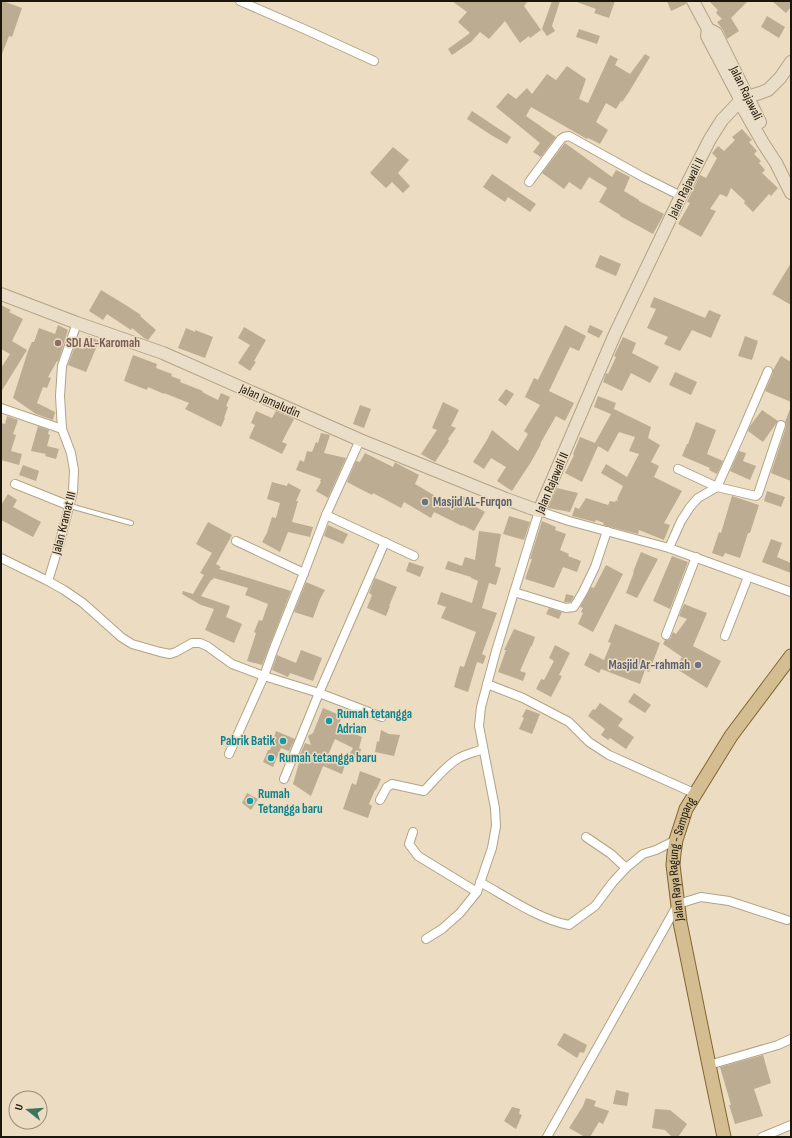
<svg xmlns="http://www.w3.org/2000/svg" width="792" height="1138" viewBox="0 0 792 1138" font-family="'Sofia Sans Condensed',sans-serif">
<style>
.building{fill:#bcad92}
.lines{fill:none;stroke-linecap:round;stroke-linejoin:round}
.lane-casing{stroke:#b1a388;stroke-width:6}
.street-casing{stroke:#b1a388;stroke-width:10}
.secondary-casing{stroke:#b1a388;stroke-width:14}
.primary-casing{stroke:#816632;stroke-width:15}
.lane{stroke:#fff;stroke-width:4}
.street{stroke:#fff;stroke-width:8}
.secondary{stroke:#eadec8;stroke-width:12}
.primary{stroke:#d4bd91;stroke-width:13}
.education-dot{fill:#8d6e63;stroke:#ecdcc1;stroke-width:1.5}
.worship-dot{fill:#6b7280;stroke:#ecdcc1;stroke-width:1.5}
.culture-dot{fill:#0f9aa8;stroke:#ecdcc1;stroke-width:1.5}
.labels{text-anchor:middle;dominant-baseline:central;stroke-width:3;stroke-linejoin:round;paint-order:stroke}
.street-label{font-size:13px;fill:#1b160c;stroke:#ecdcc1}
.education-label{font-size:13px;font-weight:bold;fill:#785e54;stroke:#ecdcc1;text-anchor:start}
.worship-label{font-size:13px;font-weight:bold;fill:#5b616d;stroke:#ecdcc1;text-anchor:start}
.culture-label{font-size:13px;font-weight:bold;fill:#0d838f;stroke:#ecdcc1;text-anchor:start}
</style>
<rect width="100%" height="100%" fill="#ecdcc1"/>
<g class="building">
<path d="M1,1H3L22,8L12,37L9,36L2,54L1,53Z"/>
<path d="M452,1H528L524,6L541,30L530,38L529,36L520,43L505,21L489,39L480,32L471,42L452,55L448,49L470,33L458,22L467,12Z"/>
<path d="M552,1H560L552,26L555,31L547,36L542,29Z"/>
<path d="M578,1H615L609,18L594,13L596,9L577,2Z"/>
<path d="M667,1H686V4L671,11Z"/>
<path d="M709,1H748L731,18L739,31L727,39L723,30L717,22L722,19L716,13L718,10Z"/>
<path d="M772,1H791V7L786,13Z"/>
<path d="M767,16L785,27L779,38L761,27Z"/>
<path d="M579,29L600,36L597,44L576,37Z"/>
<path d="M645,54L650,57L629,92L622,102L621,101L616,109L606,103L596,122L608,130L600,144L588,138L587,139L531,107L526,116L556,137L541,157L533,152L540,143L496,107L508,93L516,99L527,88L532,94L547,74L556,80L567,66L586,79L579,99L588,103L610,55L618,59L615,65L630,74Z"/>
<path d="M472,111L511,137L507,144L491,135L467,119Z"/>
<path d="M742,129L752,140L749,142L757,151L754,154L761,161L759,163L765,170L762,173L778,188L771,196L769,194L753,212L744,203L745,201L731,188L727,197L720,194L710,209L716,211L701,237L678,224L690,203L687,202L700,175L706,178L717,158L712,153L718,146L724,151L735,140L732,137Z"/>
<path d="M565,143L612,177L616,170L630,177L624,191L639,200V201L664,214L653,234L620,216V215L599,202L607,188L589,177L581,190L569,182L564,189L542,173Z"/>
<path d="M393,147L409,160L398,173L410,186L403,193L392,182L386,188L370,173Z"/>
<path d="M492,174L536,204L530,212L508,197L505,202L483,187Z"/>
<path d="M600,255L621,264L616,276L595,267Z"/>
<path d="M791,263V305L772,294Z"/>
<path d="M101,290L124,304L141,315L140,316L156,330L148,340L144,338L132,328L131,330L107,314L103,320L89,311Z"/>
<path d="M654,297L705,318L709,310L721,315L711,338L692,330L680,351L664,344L668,337L647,328L656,309L650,307Z"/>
<path d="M1,305L11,310L9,312L23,319L12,341L27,350L1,392V368L10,354L1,349Z"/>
<path d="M58,325L68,330L58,362L57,361L48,377L51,378L47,388L43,387L37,403L55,412L53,420L36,414L13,398L28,351L32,342H34L39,328L55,334Z"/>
<path d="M565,325L586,336L579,351L570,347L549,391L574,403L565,421L556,416L540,444H541L531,462L512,491L497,481L506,467L491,458L484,469L473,462L487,440L492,430L518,451L528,434L524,431L540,405L525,397L534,378L538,380Z"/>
<path d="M590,325L603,331L599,338L587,332Z"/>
<path d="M244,327L266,340L254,361L256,362L250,371L238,363L250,345L238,338Z"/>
<path d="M186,328L195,332V330L213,337L205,358L178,348Z"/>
<path d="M89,336L99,341L86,372L68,365L75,346L83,349Z"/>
<path d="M745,336L758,341L752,360L738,356Z"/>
<path d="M623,337L636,343L632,353L659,367L650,383L631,373L622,391L603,382L606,373L608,374L616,357L614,356Z"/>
<path d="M133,355L157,364L156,368L172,374L171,376L181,380L180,382L203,391L202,392L218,400L221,393L230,397L226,406L228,407L224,418H225L221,427L185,409L189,403L164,393V394L148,387L147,390L124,381Z"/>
<path d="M781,356L791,362V402L765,391L773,373V370Z"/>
<path d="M675,372L697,382L691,395L669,385Z"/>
<path d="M506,389L514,394L506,406L498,400Z"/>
<path d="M598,396L616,403L613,411L614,409L651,427L648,438L660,445L651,462L659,466L654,477L682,491L664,523L670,525L664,540L639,530L638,534L603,525L604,523L596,520L595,522L572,516L575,507L579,509L586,498L608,505L610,501L615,502L616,500L618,501V500L617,499L623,486L601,473L606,464L627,477L639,454L629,451L635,437L619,432L608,452L598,446L582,482L565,473L574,455L573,454L580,437L595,443L611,414L594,407Z"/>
<path d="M443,402L459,410L451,426L456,428L448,439L449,441L435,462L421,454L437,430L432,428Z"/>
<path d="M360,405L371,409L364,428L353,424Z"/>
<path d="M790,409L791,410V481L771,473L786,427L785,422Z"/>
<path d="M762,410L778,421L763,442L748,431L750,426Z"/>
<path d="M256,411L272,418L276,411L294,419L282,442L287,444L282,454L266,446L249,438L255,425L251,423Z"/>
<path d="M7,416L18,420L13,434L16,435L11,451L22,454L19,465L1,460V423L5,424Z"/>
<path d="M696,422L716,430L707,454L723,461L717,474L709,470L710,468L682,456L687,444H688Z"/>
<path d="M38,426L49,430L48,434L50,435L47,446L59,449L56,459L45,456L46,454L31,451Z"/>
<path d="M321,433L330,435L324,453L346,458L328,498L316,491L321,482L320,481L321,479L296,470L300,460L304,462L307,451L312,452L316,442L318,443Z"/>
<path d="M739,451L746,453L743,461L756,466L750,480L730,471Z"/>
<path d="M365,453L393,467L395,462L396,463L419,475L415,484L454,507L460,495L474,502L473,505L485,512L474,531L462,525V526L434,512L431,518L404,502L401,508L373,493L372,495L347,482L356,461L360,462Z"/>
<path d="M23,465L39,471L36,481L19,475Z"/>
<path d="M272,482L287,486L288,483L301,490L296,501H298L292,522L313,527L310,537L288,532L280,552L262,542L267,533L272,517L276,518L280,503L267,499Z"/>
<path d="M557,488L578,493L570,512L548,508Z"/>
<path d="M767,491L785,497L781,507L764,501Z"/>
<path d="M8,494L17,500L13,507L41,522L33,537L1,520V505Z"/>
<path d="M732,496L759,505L750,533H748L740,558L725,553L723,557L712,553L719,532L721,533Z"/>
<path d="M509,516L530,522L524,540L503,534Z"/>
<path d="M542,521L556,527L555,530L566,534L560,550L569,554L568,556L581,561L577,572L563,567L554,588L525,579L532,559H530Z"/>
<path d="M208,522L232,535L216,564L221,567L219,569L291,591L262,665L247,661L256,633L254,632L259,620L262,621L268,604L245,595L248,588L214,578L212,580H211L201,596L230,606L226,617L242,624L234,643L205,630L214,609L201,605L182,594L183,591L193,594L204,575L200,573L212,553L196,544Z"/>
<path d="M328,525L348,534L343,544L324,536Z"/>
<path d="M479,531L501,534L495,566L501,568L496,585L489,583L482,608L497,613L482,654L486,656L483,664L477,662L468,692L454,687L460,666L464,667L476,632L441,618L446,607L437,604L441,592L472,603L478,581L471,578V577L445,569L448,561L462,566L465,557L475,560Z"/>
<path d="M771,539L782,543L777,557L791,563V573L762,562Z"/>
<path d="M641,552L658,559L637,598L626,593L634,572H633Z"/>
<path d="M672,556L688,562L670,609L653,601Z"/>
<path d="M409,562L424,567L420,577L406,571Z"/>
<path d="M606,565L623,574L593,632L578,624L583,613L581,612L583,608L580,607L591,587L594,588Z"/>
<path d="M375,578L397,587L389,606H390L386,616L367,608L372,595L369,593Z"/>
<path d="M306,582L325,590L320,599L313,618L294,612Z"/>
<path d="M566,594L574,596L571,602H564Z"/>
<path d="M684,604L707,613L693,646L721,661L707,688L675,668L682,657L663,644L665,640L670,639L673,632L676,634L687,619L679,616Z"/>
<path d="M549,608L562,612L559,619L546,614Z"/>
<path d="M615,624L660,643L649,672L645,670L640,684L601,669L599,673L584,665L590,653L604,660L611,643L608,642Z"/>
<path d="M514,629L535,637L532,646H531L520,671L526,673L523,681L498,672L506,650H504Z"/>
<path d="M555,645L570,653L559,675L562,676L551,697L536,689L541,679L544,680L554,661L549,658Z"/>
<path d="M301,650L322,658L313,681L290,673L288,677L272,670L277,655L296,663Z"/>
<path d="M634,693L651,705L645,713L628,702Z"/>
<path d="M600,703L623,719L618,726L634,737L626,749L610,738L608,740L601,735L605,729L588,716L593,709L595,710Z"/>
<path d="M323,708L342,716L339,724L356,730L355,734L362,737L359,748L361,749L359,758L349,755L353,748L335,739L328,755L346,761L342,774L323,766L311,796L293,784L301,756L300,755L305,743L311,745L308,736L313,733Z"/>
<path d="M526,709L540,714L532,734L519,729L524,718L522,717Z"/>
<path d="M381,730L389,734L400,735L394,756L375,752L377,741L379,742Z"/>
<path d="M276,731L295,739L289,751L281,748L273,767L263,762L268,750H270Z"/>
<path d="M360,771L381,779L376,790H375L369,804L372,806L368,818L343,809L352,783L356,785Z"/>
<path d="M247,793L258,799L251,810L242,803Z"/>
<path d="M564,1033L587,1045L584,1053L580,1052L577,1058L557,1045Z"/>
<path d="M763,1055L771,1083L754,1089L763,1116L735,1124L729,1105H731L720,1067Z"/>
<path d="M616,1090L629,1093L627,1106L613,1104Z"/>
<path d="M586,1098L596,1101L594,1106L609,1111L603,1124L599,1122L590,1137H585L569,1128L583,1106Z"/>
<path d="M512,1107L520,1109L519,1114L522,1115L516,1129L504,1121Z"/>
<path d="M655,1109L670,1110L687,1124L678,1137H672L665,1130L652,1128Z"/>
</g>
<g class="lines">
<g class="lane-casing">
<path id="lane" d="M70,506L131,523"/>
</g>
<g class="street-casing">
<g id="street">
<path d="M240,1L304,29L374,61"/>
<path d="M529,182L561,139L564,137L569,136L643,177L681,196"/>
<path d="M1,408L62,429"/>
<path d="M678,469L717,487L756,496L758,494L781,425"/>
<path d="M15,484L70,506"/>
<path d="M326,515L414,556"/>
<path d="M236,541L304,573"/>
<path d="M669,548L681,521L690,507L698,498L717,487L740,436L768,371"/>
<path d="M1,558L48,581L64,590L83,603L121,637L132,644L160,652L170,654L176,652L192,643H200L207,646L232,664L264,676L319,693L382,717"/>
<path d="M48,581L59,545L73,492L74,470L71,453L62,429L60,396L62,366L77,323"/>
<path d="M514,592L566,608L574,607L583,592L595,567L607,531"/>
<path d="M666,635L696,557"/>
<path d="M725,636L748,577"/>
<path d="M487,684L523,698L569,722L589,742L609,755L696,794"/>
<path d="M229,754L264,676L274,648L304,573L326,515L360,440"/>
<path d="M284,779L319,693L385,542"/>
<path d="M380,800L387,787L392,784L424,791C435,780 445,766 459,758C466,754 476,752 483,749"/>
<path d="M413,832L409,844L418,856L477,892"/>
<path d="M586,837L611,854L626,868"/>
<path d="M480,882C507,897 540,920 569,925L595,906L613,882L626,868L643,854L656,850L676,840"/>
<path d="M426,939L442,929L460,913L477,892L492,848L496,826L495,808L479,726L481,707L496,651L539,511L569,521L669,548L791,592"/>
<path d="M709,1065L778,1045L791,1039"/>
<path d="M547,1137L678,904L701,897L729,901L787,920"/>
<path d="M762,1137L791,1125"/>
</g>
</g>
<g class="secondary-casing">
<g id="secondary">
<path d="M693,1L708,29L707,36L738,95L743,108L763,143L776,163L791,193"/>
<path d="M708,29L716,33L760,122"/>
<path d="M1,294L77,323L163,353L360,440L506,499L539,511L615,334L681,196L710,139L722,120L741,100L747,97L760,93L768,90L780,78L791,62"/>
</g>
</g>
<g class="primary-casing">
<g id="primary">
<path id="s1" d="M724,1137L709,1065L680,922L673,865L674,853L676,840L686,809L731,736L791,656"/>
</g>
</g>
<use href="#lane" class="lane"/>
<use href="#street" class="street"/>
<use href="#secondary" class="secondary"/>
<use href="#primary" class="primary"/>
</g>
<circle class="education-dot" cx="58" cy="343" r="4"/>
<g class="worship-dot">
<circle cx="425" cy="502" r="4"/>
<circle cx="698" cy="665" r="4"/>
</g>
<g class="culture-dot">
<circle cx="329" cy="721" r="4"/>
<circle cx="283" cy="741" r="4"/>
<circle cx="271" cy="758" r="4"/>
<circle cx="250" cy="801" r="4"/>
</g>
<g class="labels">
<g class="street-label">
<text transform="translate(746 93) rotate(64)">Jalan Rajawali</text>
<text transform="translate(686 188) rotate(-64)">Jalan Rajawali II</text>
<text transform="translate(270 401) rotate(24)">Jalan Jamaludin</text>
<text transform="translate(552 483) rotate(-67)">Jalan Rajawali II</text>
<text transform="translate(64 523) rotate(-76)">Jalan Kramat III</text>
<text stroke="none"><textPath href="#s1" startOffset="284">Jalan Raya Ragung - Sampang</textPath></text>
</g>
<g class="education-label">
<text x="66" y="343">SDI AL-Karomah</text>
</g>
<g class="worship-label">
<text x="433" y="502">Masjid AL-Furqon</text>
<text x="690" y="665" text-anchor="end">Masjid Ar-rahmah</text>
</g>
<g class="culture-label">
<text x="337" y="714">Rumah tetangga<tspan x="337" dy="15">Adrian</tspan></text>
<text x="275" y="741" text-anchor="end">Pabrik Batik</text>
<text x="279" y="758">Rumah tetangga baru</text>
<text x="258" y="794">Rumah<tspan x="258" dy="15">Tetangga baru</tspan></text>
</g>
</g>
<rect width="792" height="1138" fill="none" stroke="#1b160c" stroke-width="4"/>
<g transform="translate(28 1110) rotate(287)"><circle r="19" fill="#ecdcc1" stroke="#988d79"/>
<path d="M0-3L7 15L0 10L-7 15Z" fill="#3a755f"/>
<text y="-6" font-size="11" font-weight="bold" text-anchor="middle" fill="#1b160c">U</text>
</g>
</svg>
